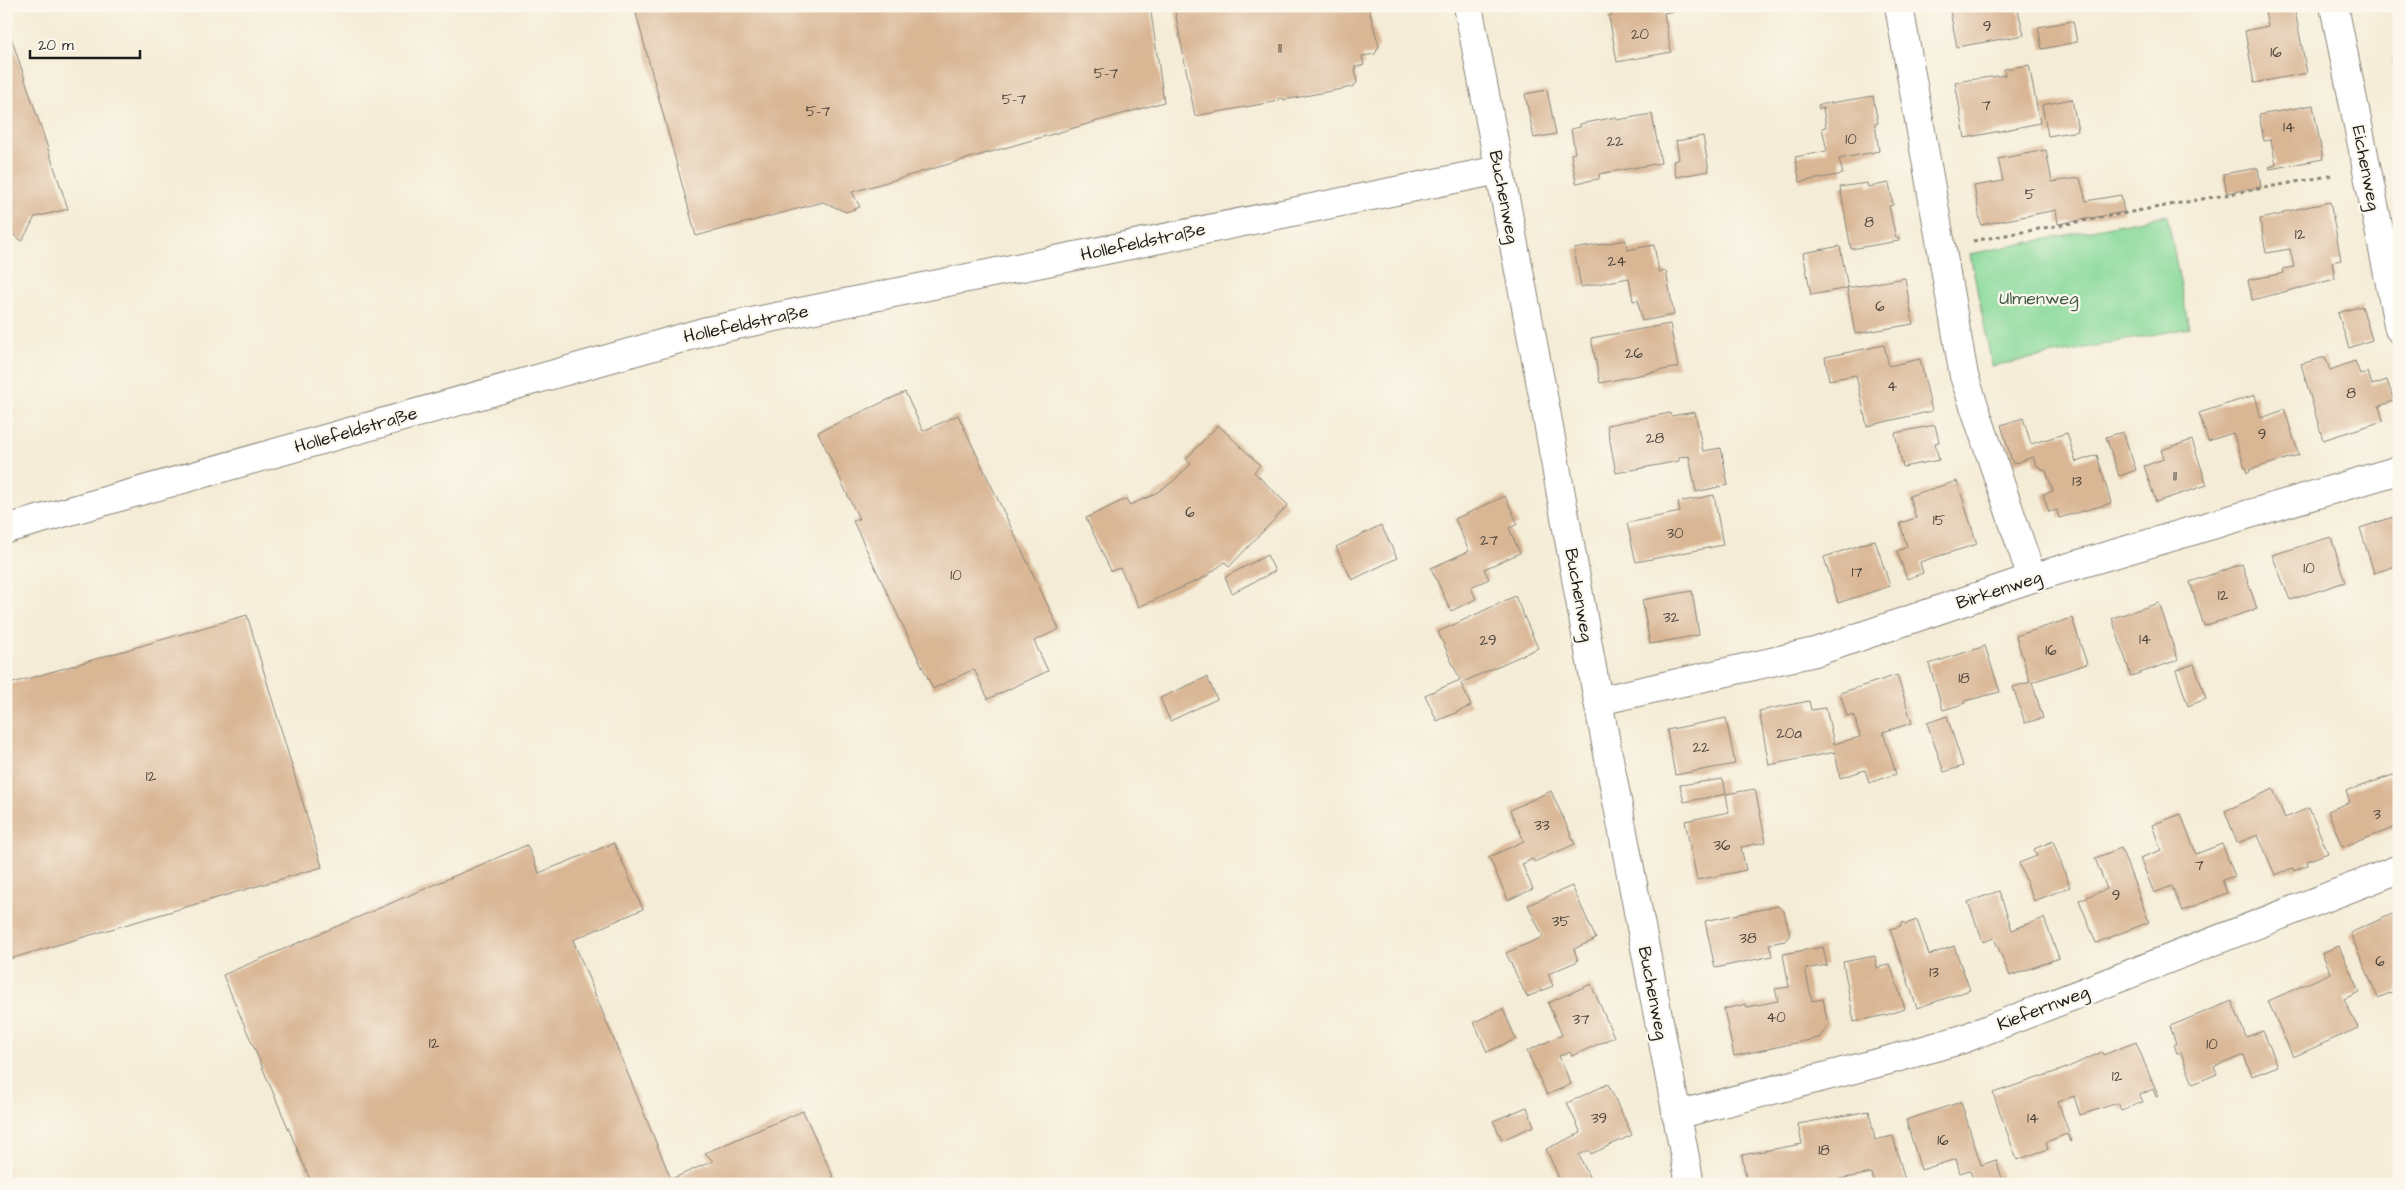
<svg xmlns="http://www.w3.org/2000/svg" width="2405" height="1190" viewBox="0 0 2405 1190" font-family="'Architects Daughter',sans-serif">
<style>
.green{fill:#88d99a;stroke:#527a5b}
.building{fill:#d9b694}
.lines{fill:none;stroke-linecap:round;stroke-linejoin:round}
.minor-casing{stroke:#888479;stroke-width:30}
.path{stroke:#888479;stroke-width:3;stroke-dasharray:4 4;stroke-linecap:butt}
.minor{stroke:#fff;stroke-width:28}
.labels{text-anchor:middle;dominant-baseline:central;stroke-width:4.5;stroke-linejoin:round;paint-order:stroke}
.number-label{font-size:15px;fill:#4b423a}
.street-label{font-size:18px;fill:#1c1c1c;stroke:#fbf7ec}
.park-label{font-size:18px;fill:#425e48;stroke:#fbf7ec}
</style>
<rect width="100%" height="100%" fill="#fbf7ec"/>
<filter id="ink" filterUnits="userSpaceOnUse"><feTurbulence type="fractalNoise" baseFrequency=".02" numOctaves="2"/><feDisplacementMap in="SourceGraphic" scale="10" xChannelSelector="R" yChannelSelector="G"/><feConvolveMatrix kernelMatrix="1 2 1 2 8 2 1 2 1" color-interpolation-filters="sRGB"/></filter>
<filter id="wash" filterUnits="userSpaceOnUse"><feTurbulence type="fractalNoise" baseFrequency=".0096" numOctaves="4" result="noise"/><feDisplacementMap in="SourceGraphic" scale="20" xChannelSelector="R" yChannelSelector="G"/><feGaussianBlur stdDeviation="1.12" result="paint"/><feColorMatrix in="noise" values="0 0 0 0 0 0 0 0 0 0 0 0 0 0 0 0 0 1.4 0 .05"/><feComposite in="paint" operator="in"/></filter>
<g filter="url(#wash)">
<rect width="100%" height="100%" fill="#f4ecd6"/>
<path class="green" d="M2167,215L2189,328L1992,366L1970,254Z"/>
<g id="blocks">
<g class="building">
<path d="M634,6H1150L1164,102L852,192L860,207L846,212L823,202L696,236Z"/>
<path d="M1174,6H1368L1379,46L1375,54L1362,56L1364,65L1355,67L1357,83L1352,87L1284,100L1283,98L1278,99L1279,101L1195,116Z"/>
<path d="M1610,6H1690V8L1664,13L1671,52L1617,62L1609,16L1612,15Z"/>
<path d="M1949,6H2017L2024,35L1957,47Z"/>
<path d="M2275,6H2294L2307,73L2254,83L2245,31L2268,26L2264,8Z"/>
<path d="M2393,6H2399V31H2398Z"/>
<path d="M2073,21L2077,42L2042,49L2038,27Z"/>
<path d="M6,22L68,209L35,217L22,241L8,231L6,233Z"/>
<path d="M2399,56V73L2395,74L2392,58Z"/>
<path d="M2029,65L2040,123L1965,138L1955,82L2005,75L2004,69Z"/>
<path d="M1547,90L1556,134L1534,138L1525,94Z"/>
<path d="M1873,96L1878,123L1875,124L1879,151L1839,159L1843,174L1800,182L1795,157L1827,151L1822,128L1826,127L1823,108L1819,109L1818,105Z"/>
<path d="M2072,99L2078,131L2048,136L2042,105Z"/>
<path d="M2313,105L2323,159L2270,169L2269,167L2276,165L2271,140L2264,141L2259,115Z"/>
<path d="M1652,114L1661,163L1599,174V179L1576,183L1571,154L1575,153L1571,129L1580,127V124L1616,117L1617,120Z"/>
<path d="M1703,136L1709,171L1676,177L1673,161L1679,159L1676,141Z"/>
<path d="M2046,150L2052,182L2080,178L2086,201L2121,195L2124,212L2058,224L2056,210L1981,225L1974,186L2003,181L1998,159Z"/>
<path d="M2258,168L2261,187L2227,193L2223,174Z"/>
<path d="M1867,183L1868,187L1889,183L1893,205L1889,206L1896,238L1899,237V241L1851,249L1840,187Z"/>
<path d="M2330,202L2341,260L2332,262L2335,279L2252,300L2248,280L2284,273L2283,269L2294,267L2290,249L2266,253L2260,219L2283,214V212Z"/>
<path d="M1626,240L1627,250L1654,245L1659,272L1666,271L1674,315L1642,321L1638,300L1633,301L1629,278L1581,287L1574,249Z"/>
<path d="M1840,246L1848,288L1811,295L1803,253Z"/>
<path d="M1905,278L1913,324L1855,334L1847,288Z"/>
<path d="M2362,306L2372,340L2349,348L2338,313Z"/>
<path d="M1670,324L1678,367L1600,383L1591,338Z"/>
<path d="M1884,345L1889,366L1920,359L1932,411L1867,426L1856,375L1829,380L1825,357Z"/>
<path d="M2325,357L2330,370L2355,361L2360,374L2368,372L2372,385L2387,380L2394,401L2379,406L2383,421L2323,440L2301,364Z"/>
<path d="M905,392L923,431L958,415L1059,629L1034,641L1048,671L988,699L974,669L933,689L853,521L859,519L818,432Z"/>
<path d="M2255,395L2261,418L2281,411L2284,408L2299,455L2249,470L2250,472L2247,473L2233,433L2208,441L2199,413Z"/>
<path d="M1695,412L1703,451L1721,448L1728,485L1696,492L1689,456L1679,457V461L1616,473L1607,425L1670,413L1671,416Z"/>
<path d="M2023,418L2031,444L2067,433L2076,462L2097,455L2111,503L2059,518L2057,510L2049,512L2043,494L2053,491L2046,471L2036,465L2033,457L2013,464L2001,425Z"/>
<path d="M1218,425L1260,465L1254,472L1288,505L1229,567L1225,562L1205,577L1139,607L1120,568L1111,571L1086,518L1126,499L1130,505L1151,496L1171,483L1191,464L1186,459Z"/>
<path d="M1935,425L1939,442L1935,443L1939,460L1903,467L1895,433Z"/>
<path d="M2123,432L2136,470L2119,476L2106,437Z"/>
<path d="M2192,440L2207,485L2156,502L2144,466L2164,459L2161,450Z"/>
<path d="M1957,481L1977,544L1920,562L1923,573L1907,579L1897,551L1907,547L1900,523L1916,518L1909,496Z"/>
<path d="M1714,495L1723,545L1636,562L1627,523L1680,512L1678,502Z"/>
<path d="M1505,496L1518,524L1509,528L1520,553L1484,569L1489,579L1471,587L1476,599L1451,611L1431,568L1469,551L1455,519Z"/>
<path d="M2399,515V565L2374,573L2360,528Z"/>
<path d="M1381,525L1397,558L1352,580L1336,547Z"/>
<path d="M2331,537L2345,582L2290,600L2272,555Z"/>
<path d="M1875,540L1890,586L1838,603L1824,557Z"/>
<path d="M1267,555L1275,571L1232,593L1225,577Z"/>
<path d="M2242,564L2257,609L2204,626L2190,582Z"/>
<path d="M1692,591L1699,635L1650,644L1642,600Z"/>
<path d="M1515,596L1538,648L1461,683L1471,706L1437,721L1425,695L1460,680L1438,632Z"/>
<path d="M2159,603L2178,660L2131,676L2112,618Z"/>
<path d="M247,615L322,867L6,960V685Z"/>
<path d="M2072,618L2087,664L2032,682L2043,718L2025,723L2013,687L2030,682L2016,636Z"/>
<path d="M1985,646L2000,692L1965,701L1966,703L1943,710L1929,664Z"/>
<path d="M2194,664L2206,699L2188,706L2176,670Z"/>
<path d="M1897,675L1912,723L1883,732L1896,774L1869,783L1865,770L1840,778L1835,752L1769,765L1759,711L1809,701L1811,710L1826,708L1834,744L1860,737L1854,715L1847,716L1840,693Z"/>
<path d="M1207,677L1217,699L1170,721L1160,698Z"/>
<path d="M1947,716L1963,766L1944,772L1927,723Z"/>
<path d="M1726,718L1735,764L1675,775L1667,730Z"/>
<path d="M2399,773V826L2342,847L2328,811L2350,802L2346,791Z"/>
<path d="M1723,779L1726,794L1684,802L1680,785Z"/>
<path d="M1755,789L1766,842L1741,847L1746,870L1697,880L1685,821L1729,812L1726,794Z"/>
<path d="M2273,789L2285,818L2309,808L2328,853L2307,861L2308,865L2294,871L2293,868L2275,875L2258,835L2237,843L2225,811Z"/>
<path d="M1551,791L1575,844L1534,862L1533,859L1522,864L1533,889L1508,900L1489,857L1524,841L1510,810Z"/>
<path d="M2181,814L2196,854L2222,844L2235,876L2222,880L2227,893L2182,911L2172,886L2154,893L2140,858L2161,850L2152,825Z"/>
<path d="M2053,841L2070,887L2034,901L2019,863L2037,856L2034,849Z"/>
<path d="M614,843L643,909L573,940L671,1179L713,1161L705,1153L803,1111L836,1183L312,1184L223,975L527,845L539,873Z"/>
<path d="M2121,848L2149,922L2096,943L2079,900L2107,889L2095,858Z"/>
<path d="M1572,886L1596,939L1574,949L1578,961L1548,974L1553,986L1527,997L1506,953L1543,937L1528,905Z"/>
<path d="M1999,891L2012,930L2044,918L2059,958L2010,976L1994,938L1983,942L1968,902Z"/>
<path d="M1778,906L1784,911L1790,935L1785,941L1769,944L1772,956L1715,968L1705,921Z"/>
<path d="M2399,911V989L2378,998L2350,933Z"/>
<path d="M1917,920L1929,955L1954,946L1970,990L1917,1008L1890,929L1901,926L1900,924L1904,922L1905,924Z"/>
<path d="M2339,946L2359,992L2344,999L2358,1028L2293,1057L2268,1001L2331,973L2322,953Z"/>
<path d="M1823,947L1827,965L1805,969L1812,1001L1823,999L1828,1025L1819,1038L1734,1056L1724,1009L1746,1004L1747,1007L1778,1001L1775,989L1789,987L1783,954Z"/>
<path d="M1875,956L1877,968L1890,964L1905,1009L1886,1015L1854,1022L1843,962Z"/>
<path d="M1591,984L1614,1037L1572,1056L1570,1052L1559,1056L1571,1084L1547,1095L1527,1051L1562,1035L1548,1003Z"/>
<path d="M2232,1001L2246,1037L2263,1031L2278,1066L2252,1076L2244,1055L2214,1067L2217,1074L2193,1084L2181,1053H2177L2174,1045L2176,1043L2170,1026Z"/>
<path d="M1503,1009L1516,1039L1487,1052L1474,1022Z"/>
<path d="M2136,1042L2158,1096L2156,1097L2153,1089L2140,1095L2143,1102L2121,1110L2118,1103L2080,1115L2074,1096L2058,1102L2072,1141L2070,1142L2067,1134L2046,1142L2048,1149L2017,1160L1993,1093L2064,1069L2102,1052L2103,1055Z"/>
<path d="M1608,1084L1632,1135L1591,1154L1589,1150L1579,1155L1591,1181L1585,1184H1556L1561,1182L1546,1149L1581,1133L1567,1103Z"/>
<path d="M1961,1102L1981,1165L1996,1160L2004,1184H1974L1970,1170L1960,1173L1956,1159L1921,1170L1906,1120Z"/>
<path d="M1527,1107L1534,1126L1502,1140L1493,1121Z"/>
<path d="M1869,1111L1875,1140L1893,1136L1906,1184H1874L1872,1173L1813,1184H1747L1742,1155L1802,1144L1798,1124Z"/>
</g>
</g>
</g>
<g filter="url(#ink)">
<use href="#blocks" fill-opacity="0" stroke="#888479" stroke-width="1"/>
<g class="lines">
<g class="minor-casing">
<g id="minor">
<path d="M1468,6L1546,411L1598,701L1690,1184"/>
<path d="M1899,6L1964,376L2032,578"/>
<path d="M2334,6L2399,329"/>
<path d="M6,529L707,331L1499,170"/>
<path d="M1598,701L1815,652L2032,578L2399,470"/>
<path d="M1676,1115L1889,1060L1963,1039L2399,869"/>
</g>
</g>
<path class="path" d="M1973,241L2334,175"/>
<use href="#minor" class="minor"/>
</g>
</g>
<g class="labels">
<g class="number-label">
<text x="1987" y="26">9</text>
<text x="1640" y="34">20</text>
<text x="1280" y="48">11</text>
<text x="2276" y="52">16</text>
<text x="1106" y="73">5-7</text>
<text x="1014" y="99">5-7</text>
<text x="1986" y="105">7</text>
<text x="818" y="111">5-7</text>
<text x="2289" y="127">14</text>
<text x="1851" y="139">10</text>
<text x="1615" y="141">22</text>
<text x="2030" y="194">5</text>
<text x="1869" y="222">8</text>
<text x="2300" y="234">12</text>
<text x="1617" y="261">24</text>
<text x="1880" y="306">6</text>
<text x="1634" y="353">26</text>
<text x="1892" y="386">4</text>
<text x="2351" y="393">8</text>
<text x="2262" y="434">9</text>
<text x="1655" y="438">28</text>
<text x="2175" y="476">11</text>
<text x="2077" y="481">13</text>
<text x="1190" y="512">6</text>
<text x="1939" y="520">15</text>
<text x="1675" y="533">30</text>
<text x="1489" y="540">27</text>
<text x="2309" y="568">10</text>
<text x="1857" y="572">17</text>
<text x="956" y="575">10</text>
<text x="2223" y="595">12</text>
<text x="1671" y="617">32</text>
<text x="2145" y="639">14</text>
<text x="1488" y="640">29</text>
<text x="2051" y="650">16</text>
<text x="1964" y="678">18</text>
<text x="1789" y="733">20a</text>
<text x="1701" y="747">22</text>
<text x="151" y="776">12</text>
<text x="2377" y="814">3</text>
<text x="1542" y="825">33</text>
<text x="1722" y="845">36</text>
<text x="2199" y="865">7</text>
<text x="2116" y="895">9</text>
<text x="1561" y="921">35</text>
<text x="1748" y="938">38</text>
<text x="2380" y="961">6</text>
<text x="1934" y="972">13</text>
<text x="1776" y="1017">40</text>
<text x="1581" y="1019">37</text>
<text x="434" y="1043">12</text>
<text x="2212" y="1044">10</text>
<text x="2117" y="1076">12</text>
<text x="1599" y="1118">39</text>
<text x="2033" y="1118">14</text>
<text x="1943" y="1140">16</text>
<text x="1824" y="1150">18</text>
</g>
<g class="street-label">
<text transform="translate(2366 168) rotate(79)">Eichenweg</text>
<text transform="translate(1504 197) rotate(79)">Buchenweg</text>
<text transform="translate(1143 242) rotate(-12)">Hollefeldstraße</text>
<text transform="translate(746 324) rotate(-12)">Hollefeldstraße</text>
<text transform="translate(356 430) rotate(-16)">Hollefeldstraße</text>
<text transform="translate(1999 590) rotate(-18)">Birkenweg</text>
<text transform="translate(1579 595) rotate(80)">Buchenweg</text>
<text transform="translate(1653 993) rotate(79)">Buchenweg</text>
<text transform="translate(2043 1008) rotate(-21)">Kiefernweg</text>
</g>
<g class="park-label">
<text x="2039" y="298">Ulmenweg</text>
</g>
</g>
<rect width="2405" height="1190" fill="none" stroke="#fbf7ec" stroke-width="25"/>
<path d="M30 50v8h110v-8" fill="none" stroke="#1c1c1c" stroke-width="2.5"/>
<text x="38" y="50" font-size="15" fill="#1c1c1c" stroke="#fbf7ec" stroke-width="4" paint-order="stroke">20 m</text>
</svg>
